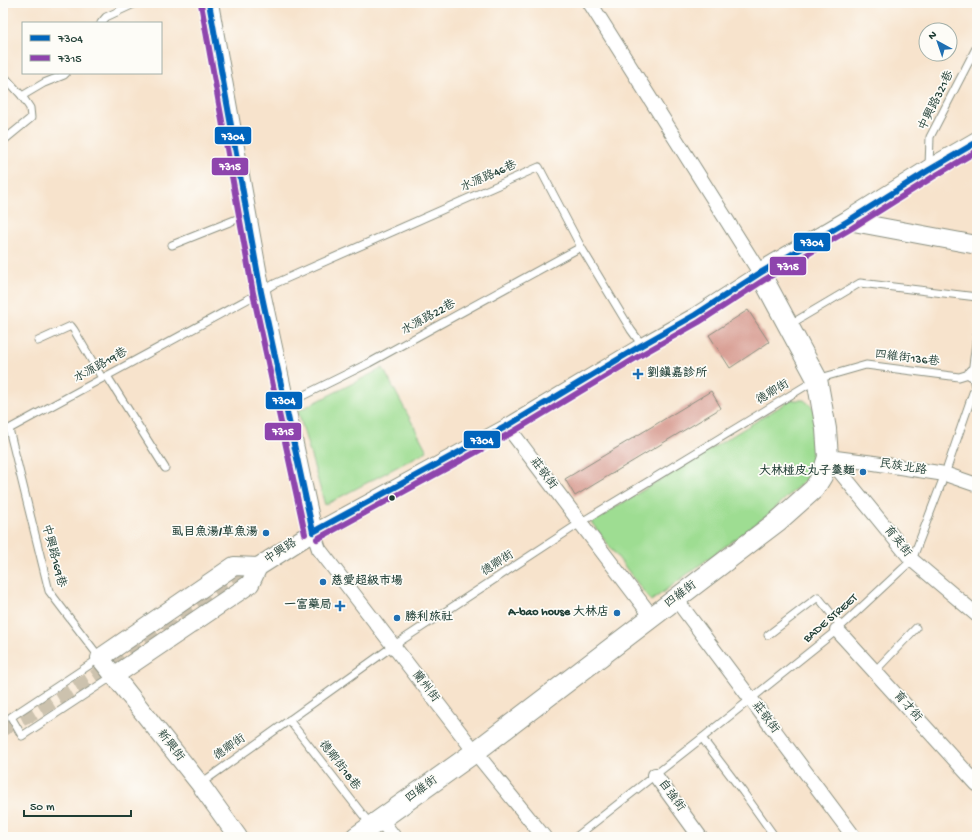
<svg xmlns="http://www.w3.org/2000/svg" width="980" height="840" viewBox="0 0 980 840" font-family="'Gochi Hand','LXGW WenKai TC',sans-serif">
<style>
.green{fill:#9edd92;stroke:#5e8d63}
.building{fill:#d5968b}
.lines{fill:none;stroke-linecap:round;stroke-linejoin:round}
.minor-tunnel{stroke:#ccc2ae;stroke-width:14;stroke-dasharray:14 7;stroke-linecap:butt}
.service-casing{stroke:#8b9080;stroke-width:9}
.minor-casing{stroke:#8b9080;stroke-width:16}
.tertiary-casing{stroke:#8b9080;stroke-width:20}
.secondary-casing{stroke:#8b9080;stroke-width:22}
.service{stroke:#fff;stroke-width:7}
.minor{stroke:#fff;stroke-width:14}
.tertiary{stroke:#fff;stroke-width:18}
.secondary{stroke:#fff;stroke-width:20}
.bus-1-casing{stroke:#fdfcf7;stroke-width:9}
.bus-2-casing{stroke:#fdfcf7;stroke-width:9}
.bus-1{stroke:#0065bd;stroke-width:6}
.bus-2{stroke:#8e44ad;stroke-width:6}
.poi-dot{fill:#1f6fb2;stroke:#fdfcf7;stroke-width:1.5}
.bus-dot{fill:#1f3d34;stroke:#fdfcf7;stroke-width:1.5}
.labels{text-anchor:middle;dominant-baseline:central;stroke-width:3.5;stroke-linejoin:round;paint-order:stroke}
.street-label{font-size:12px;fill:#1f3d34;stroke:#fdfcf7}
.poi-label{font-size:12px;font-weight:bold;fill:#1f3d34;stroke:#fdfcf7;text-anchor:end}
.line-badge{stroke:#fdfcf7;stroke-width:1.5}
.badge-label{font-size:11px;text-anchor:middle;font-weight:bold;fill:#fff}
</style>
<rect width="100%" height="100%" fill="#fdfcf7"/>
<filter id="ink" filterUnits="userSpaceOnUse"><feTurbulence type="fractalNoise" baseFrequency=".025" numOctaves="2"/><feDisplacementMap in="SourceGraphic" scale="8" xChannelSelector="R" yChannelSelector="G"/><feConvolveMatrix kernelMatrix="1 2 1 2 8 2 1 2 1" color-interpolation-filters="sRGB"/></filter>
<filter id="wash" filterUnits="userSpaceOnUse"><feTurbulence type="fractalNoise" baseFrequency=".012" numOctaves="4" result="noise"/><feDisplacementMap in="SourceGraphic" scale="16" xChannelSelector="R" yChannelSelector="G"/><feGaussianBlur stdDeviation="0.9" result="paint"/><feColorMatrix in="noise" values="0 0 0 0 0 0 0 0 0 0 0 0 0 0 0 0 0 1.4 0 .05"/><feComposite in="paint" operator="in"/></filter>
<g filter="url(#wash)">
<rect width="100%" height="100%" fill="#f7e3cc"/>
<g class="green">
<path d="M383,368L427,451L325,505L298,411Z"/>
<path d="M791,400H804L814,408L818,454L805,480L769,514L651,601L591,522Z"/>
</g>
<g id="blocks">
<g class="building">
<path d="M748,310L769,342L730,368L709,335Z"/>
<path d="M711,391L721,408L575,496L565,479Z"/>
</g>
</g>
</g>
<g filter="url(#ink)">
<use href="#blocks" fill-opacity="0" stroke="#8b9080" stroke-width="1"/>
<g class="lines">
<path class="minor-tunnel" d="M3,729L33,714L89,680L248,574"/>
<g class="service-casing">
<g id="service">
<path d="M101,23L106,17L136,3"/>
<path d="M3,75L22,96"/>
<path d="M3,141L31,118L30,108L22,96L44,83L64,75L66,73"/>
<path d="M929,167L930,137L977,46"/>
<path d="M172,245L247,215"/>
<path d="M789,325L860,283L977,297"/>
<path d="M38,341L71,326L74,330L102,378"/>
<path d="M107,376L165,468"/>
<path d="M286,404L369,363L581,247"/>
<path d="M768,635L818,597L841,626"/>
<path d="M875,671L916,628"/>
<path d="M113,676L22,736L11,717L100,658L49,591L9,429L261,292L274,284L539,167L581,247L631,330L642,345"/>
<path d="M289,720L370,824"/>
<path d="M702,738L743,792L775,837"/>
<path d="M200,784L393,646L580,523L817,379L866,365L959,377L972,373"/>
<path d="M576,837L702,738L837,630L912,560L945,474L975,387L972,373L977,335"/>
</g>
</g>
<g class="minor-casing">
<g id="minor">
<path d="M972,373L977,374"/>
<path d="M507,426L652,617"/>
<path d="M828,457L912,560L977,615"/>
<path d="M828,457L874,463L945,474L977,485"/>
<path d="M676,599L854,837"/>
<path d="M837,630L977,784"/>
<path d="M655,775L700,837"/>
<path d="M381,820L394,837"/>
<path d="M544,837L475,752L319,549L313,532L507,426L642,345L695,315L760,273L590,3"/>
</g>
</g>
<g class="tertiary-casing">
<g id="tertiary">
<path d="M848,221L977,245"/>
<path d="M114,676L250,584L258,567L313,532L261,292L209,3"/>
<path d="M238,837L200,784L100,658L234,566L258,567"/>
</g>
</g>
<g class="secondary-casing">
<path id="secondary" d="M356,837L475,752L778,521L814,489L822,476L828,457L826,429L817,379L760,273L848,221L929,170L977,142"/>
</g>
<use href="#service" class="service"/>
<use href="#minor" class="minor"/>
<use href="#tertiary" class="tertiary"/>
<use href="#secondary" class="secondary"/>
<g class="bus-1-casing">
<g id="bus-1">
<path d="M209,3L261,292L313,532"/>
<path d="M313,532L507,426L642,345L695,315L760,273L848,221L929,170L977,142"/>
</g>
</g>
<g class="bus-2-casing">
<g id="bus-2">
<path d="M201,4L253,293L305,534"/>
<path d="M317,539L511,433L646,352L699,322L764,280L852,228L933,177L977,151"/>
</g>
</g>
<use href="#bus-1" class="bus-1"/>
<use href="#bus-2" class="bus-2"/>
</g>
</g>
<g class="poi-dot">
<path d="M636 368h4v4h4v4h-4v4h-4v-4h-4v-4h4z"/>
<circle cx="863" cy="472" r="4"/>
<circle cx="266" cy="533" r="4"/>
<circle cx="323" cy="582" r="4"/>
<path d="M338 600h4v4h4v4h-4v4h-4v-4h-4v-4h4z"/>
<circle cx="617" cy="613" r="4"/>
<circle cx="397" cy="618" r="4"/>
</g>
<circle class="bus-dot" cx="392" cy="498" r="3.5"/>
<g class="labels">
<g class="street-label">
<text transform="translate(937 101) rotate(-64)">中興路321巷</text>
<text transform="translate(489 177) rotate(-24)">水源路46巷</text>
<text transform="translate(429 318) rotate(-29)">水源路22巷</text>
<text transform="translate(907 359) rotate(7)">四維街136巷</text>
<text transform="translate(101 366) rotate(-29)">水源路19巷</text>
<text transform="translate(773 393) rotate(-31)">德卿街</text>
<text transform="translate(903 468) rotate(9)">民族北路</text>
<text transform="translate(543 474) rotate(53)">莊敬街</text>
<text transform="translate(897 542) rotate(51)">育英街</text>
<text transform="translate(281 552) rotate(-33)">中興路</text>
<text transform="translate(53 556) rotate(75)">中興路169巷</text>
<text transform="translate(498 564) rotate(-33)">德卿街</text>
<text transform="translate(681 595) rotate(-37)">四維街</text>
<text transform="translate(831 619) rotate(-41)">BADE STREET</text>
<text transform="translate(425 687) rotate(52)">蘭州街</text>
<text transform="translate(907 707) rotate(48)">育才街</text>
<text transform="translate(765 718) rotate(53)">莊敬街</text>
<text transform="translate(170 746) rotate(52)">新興街</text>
<text transform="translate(230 748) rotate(-35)">德卿街</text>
<text transform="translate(339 766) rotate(52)">德卿街18巷</text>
<text transform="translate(422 790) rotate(-36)">四維街</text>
<text transform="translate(671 796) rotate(54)">自強街</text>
</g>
<g class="poi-label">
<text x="647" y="374" text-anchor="start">劉鎮嘉診所</text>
<text x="855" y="472">大林椪皮丸子羹麵</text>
<text x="258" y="533">虱目魚湯/草魚湯</text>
<text x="331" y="582" text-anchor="start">慈愛超級市場</text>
<text x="332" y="606">一富藥局</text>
<text x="609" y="613">A-bao house 大林店</text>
<text x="405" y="618" text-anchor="start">勝利旅社</text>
</g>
</g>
<g class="line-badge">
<rect x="214" y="126" width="38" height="19" rx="4" fill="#0065bd"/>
<rect x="211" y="157" width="38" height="19" rx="4" fill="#8e44ad"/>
<rect x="793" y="232" width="38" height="20" rx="4" fill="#0065bd"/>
<rect x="769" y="256" width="38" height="20" rx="4" fill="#8e44ad"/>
<rect x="265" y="391" width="38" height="19" rx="4" fill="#0065bd"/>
<rect x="264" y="422" width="38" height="19" rx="4" fill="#8e44ad"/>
<rect x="463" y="430" width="38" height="19" rx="4" fill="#0065bd"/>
</g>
<g class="badge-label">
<text x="233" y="140">7304</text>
<text x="230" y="170">7315</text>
<text x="812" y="246">7304</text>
<text x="788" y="270">7315</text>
<text x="284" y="404">7304</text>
<text x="283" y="435">7315</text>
<text x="482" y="444">7304</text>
</g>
<rect width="980" height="840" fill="none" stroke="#fdfcf7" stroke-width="16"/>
<rect x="22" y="22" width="140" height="52" fill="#fdfcf7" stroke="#a4b0a9"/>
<rect x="30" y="35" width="20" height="6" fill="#0065bd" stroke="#a4b0a9"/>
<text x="58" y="42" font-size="12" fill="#1f3d34">7304</text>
<rect x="30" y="55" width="20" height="6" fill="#8e44ad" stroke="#a4b0a9"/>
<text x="58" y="62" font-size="12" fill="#1f3d34">7315</text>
<g transform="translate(938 42) rotate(320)"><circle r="19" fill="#fdfcf7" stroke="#a4b0a9"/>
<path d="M0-3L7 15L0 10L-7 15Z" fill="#1f6fb2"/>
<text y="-6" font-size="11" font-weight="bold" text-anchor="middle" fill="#1f3d34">N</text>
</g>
<path d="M24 810v6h107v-6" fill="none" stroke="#1f3d34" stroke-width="2"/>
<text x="30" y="810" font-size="12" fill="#1f3d34" stroke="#fdfcf7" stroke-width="3" paint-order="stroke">50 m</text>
</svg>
